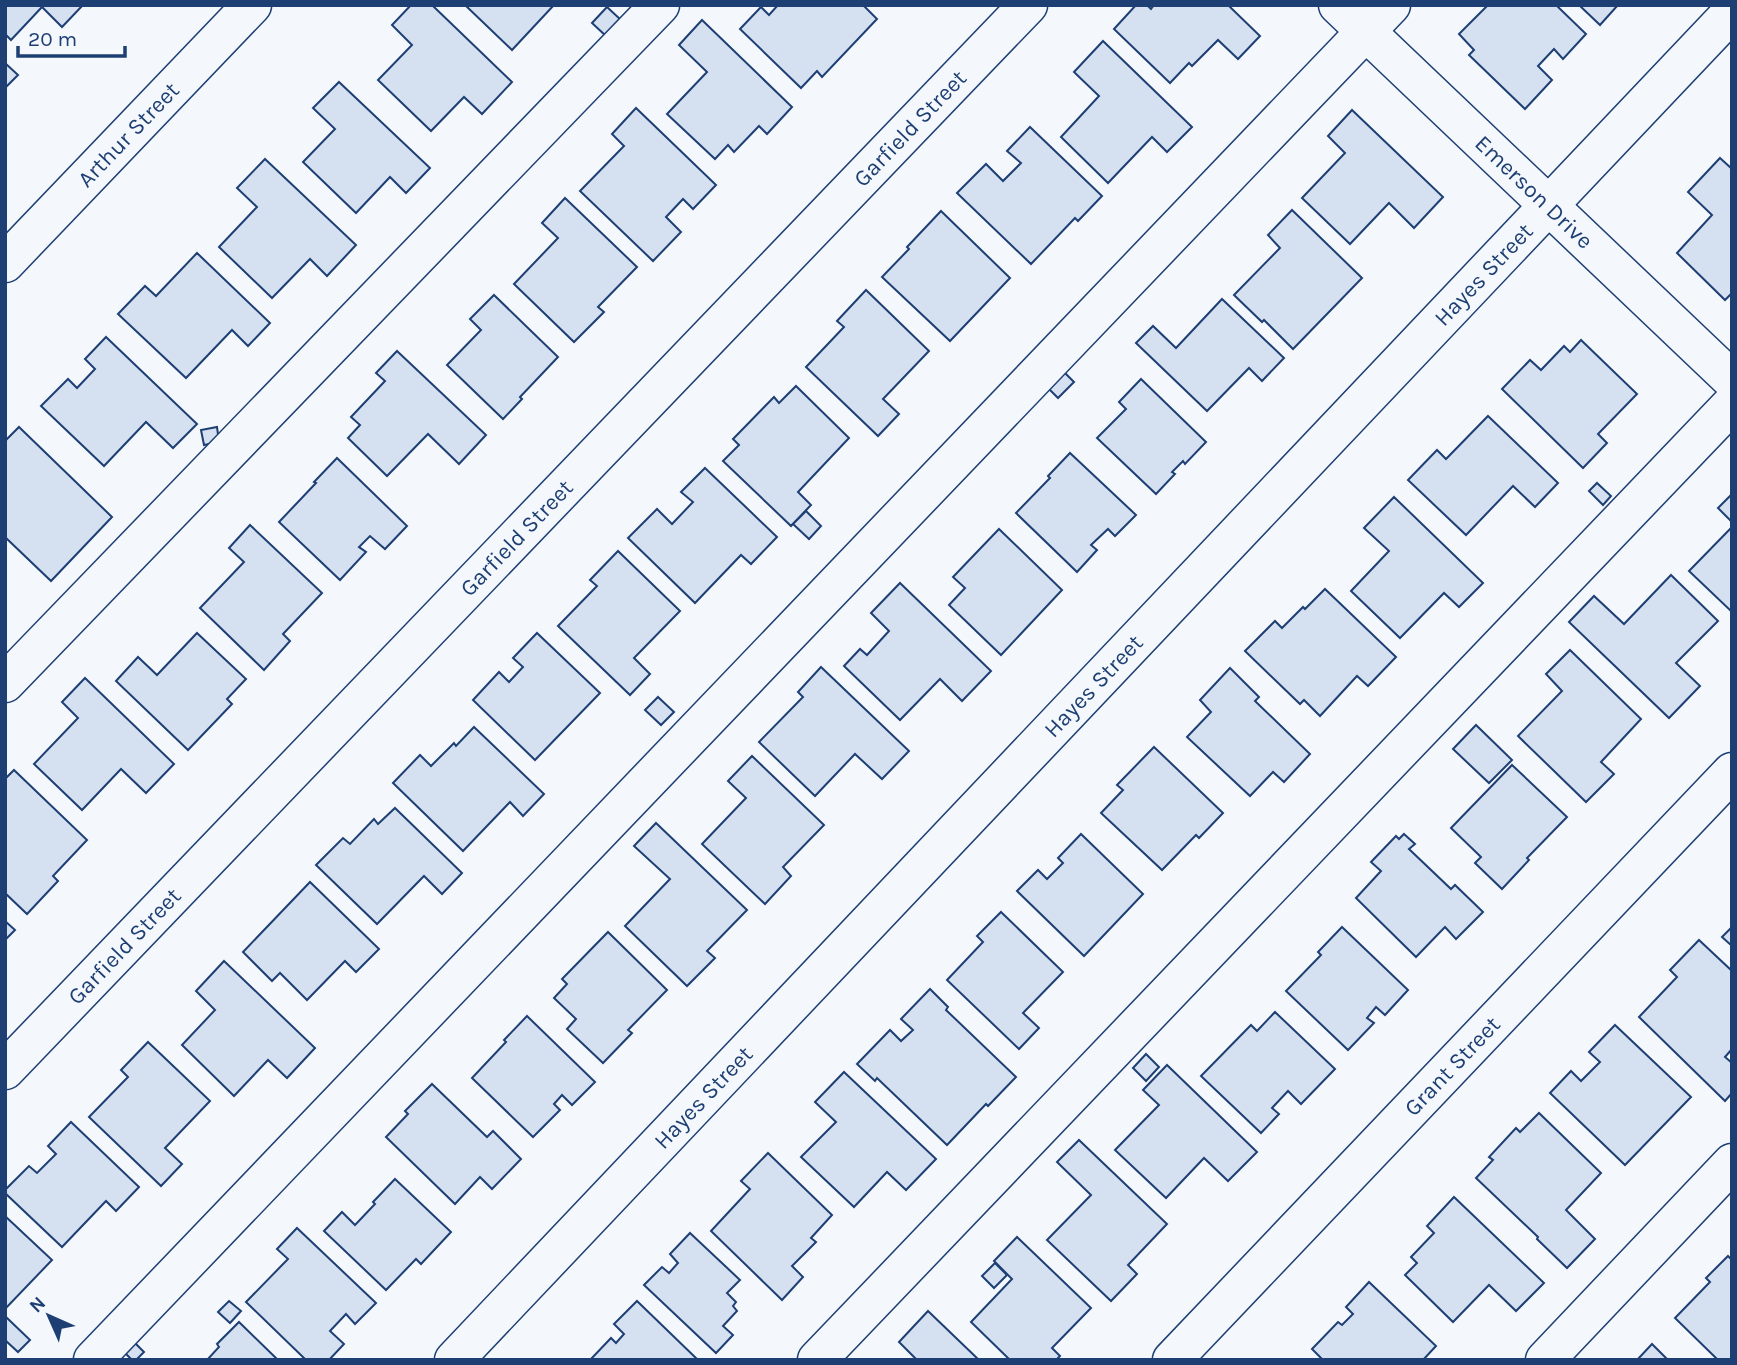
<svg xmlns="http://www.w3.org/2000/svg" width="1737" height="1365" viewBox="0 0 1737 1365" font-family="Karla,sans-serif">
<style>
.building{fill:#d5e0f0;stroke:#1d3f73;stroke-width:2}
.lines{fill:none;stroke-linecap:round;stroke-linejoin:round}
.minor-casing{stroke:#1d3f73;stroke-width:41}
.minor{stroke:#f4f7fb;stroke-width:38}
.labels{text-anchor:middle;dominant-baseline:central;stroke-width:5;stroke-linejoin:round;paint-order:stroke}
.street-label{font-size:23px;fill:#1d3f73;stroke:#f4f7fb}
</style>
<rect width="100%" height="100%" fill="#f4f7fb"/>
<g class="building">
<path d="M5,5H83L62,27L42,7L11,40L5,34Z"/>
<path d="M411,5H432L512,82L482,114L464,97L431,131L378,80L412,45L392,25Z"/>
<path d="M465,5H554L512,50Z"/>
<path d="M778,5H863L877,19L822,77L817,71L801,88L740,29L761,7L769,15Z"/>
<path d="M1136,5H1147L1151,9L1154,5H1228L1260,36L1238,59L1218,40L1192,66L1189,63L1170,83L1114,29Z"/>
<path d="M1488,5H1556L1586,34L1563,59L1554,49L1538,66L1552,80L1525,109L1469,55L1474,50L1459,34Z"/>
<path d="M1579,5H1618L1600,25Z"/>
<path d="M607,7L621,20L606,36L592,23Z"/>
<path d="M702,20L792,107L767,134L759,126L734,152L728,145L715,159L667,114L707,72L679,45Z"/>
<path d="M1103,41L1192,127L1167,152L1152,137L1108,183L1061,137L1099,96L1074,72Z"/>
<path d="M5,63L18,75L5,88Z"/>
<path d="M339,82L430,168L406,193L390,177L356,213L303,162L335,129L313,108Z"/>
<path d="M636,108L716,185L693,209L683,199L666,217L681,232L653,261L580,191L624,146L612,134Z"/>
<path d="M1352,110L1443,197L1414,228L1389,203L1350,244L1302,198L1345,153L1328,136Z"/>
<path d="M1030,127L1102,196L1078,221L1075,218L1031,264L957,193L986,164L1003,181L1021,163L1007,151Z"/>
<path d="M1720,158L1732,169V293L1725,300L1677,253L1712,215L1688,192Z"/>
<path d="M265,159L356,245L327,276L310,259L272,298L219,247L257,207L237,188Z"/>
<path d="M565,198L637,267L598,307L604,312L574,342L514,284L558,238L542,223Z"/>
<path d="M1292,210L1362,278L1293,349L1264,320L1262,322L1234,295L1280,248L1268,235Z"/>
<path d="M941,211L1010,278L950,341L882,277L909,249L907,247Z"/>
<path d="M197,253L270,323L248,346L232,330L186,378L118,314L145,286L156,296Z"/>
<path d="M866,290L929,351L883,399L899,414L878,436L806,367L844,327L837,321Z"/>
<path d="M494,295L558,357L520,397L522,399L503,419L447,365L481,330L470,319Z"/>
<path d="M1222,299L1284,358L1262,381L1249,368L1207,411L1136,343L1153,326L1176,348Z"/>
<path d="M106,337L197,424L173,448L146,422L104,466L41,406L68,379L77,388L95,369L85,359Z"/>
<path d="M1581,340L1637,394L1598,434L1607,443L1583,468L1502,389L1530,360L1541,370L1564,346L1570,352Z"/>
<path d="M397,351L486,435L459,464L428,434L387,476L348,438L360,425L351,417L385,381L376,373Z"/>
<path d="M1061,369L1074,382L1058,398L1046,386Z"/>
<path d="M1141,379L1206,442L1185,464L1183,461L1172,472L1175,474L1156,494L1097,438L1126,409L1119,402Z"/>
<path d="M796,386L849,438L798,492L811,505L791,526L723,461L739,445L733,439L774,397L779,403Z"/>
<path d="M1488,416L1558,483L1535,507L1513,486L1466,535L1408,480L1437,450L1446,459Z"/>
<path d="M19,427L112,517L51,581L5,537V441Z"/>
<path d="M217,427L219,442L204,445L201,430Z"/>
<path d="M1070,453L1136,515L1115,536L1108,529L1091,545L1097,550L1077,572L1016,513L1050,478L1048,476Z"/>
<path d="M337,458L407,526L385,549L370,536L359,547L366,552L340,580L279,522L316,483L314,482Z"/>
<path d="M705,468L777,537L751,564L741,555L695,603L628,538L657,509L672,524L693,502L681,492Z"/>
<path d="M1597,483L1611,496L1603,505L1589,491Z"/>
<path d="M1732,494V522L1718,508Z"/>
<path d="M1394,497L1483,583L1459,607L1444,593L1400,638L1351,591L1389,551L1364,528Z"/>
<path d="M806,511L821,526L809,539L793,524Z"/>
<path d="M250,525L322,593L283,634L290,641L264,670L200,608L244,562L229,548Z"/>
<path d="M1732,527V612L1689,571Z"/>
<path d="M999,529L1062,590L1001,655L949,605L965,588L953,577Z"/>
<path d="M618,551L680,611L634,658L650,674L630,695L558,626L597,586L590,580Z"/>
<path d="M1671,575L1718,621L1676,663L1700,686L1669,718L1569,622L1594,596L1624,624Z"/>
<path d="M900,583L991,671L962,701L940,679L900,720L844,666L860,649L867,655L889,631L871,613Z"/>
<path d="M1325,589L1396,657L1368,686L1357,676L1320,716L1304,700L1300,704L1245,651L1275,621L1282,628L1303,607L1305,609Z"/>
<path d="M197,633L246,679L227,699L232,704L188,750L116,681L138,657L157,675Z"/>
<path d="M537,633L600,693L535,760L473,700L499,672L509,682L523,667L513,658Z"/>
<path d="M1570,650L1641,719L1601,762L1614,774L1586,802L1518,736L1562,691L1546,674Z"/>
<path d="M821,667L909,751L882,779L855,754L815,796L759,742L803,697L798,692Z"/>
<path d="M1230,668L1259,697L1255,701L1310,754L1284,782L1273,772L1250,796L1187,737L1211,712L1200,700Z"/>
<path d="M85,678L174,764L146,793L121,769L82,810L34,764L78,718L62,702Z"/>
<path d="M658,697L674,712L661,725L645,710Z"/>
<path d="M1476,725L1512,760L1489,783L1453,749Z"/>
<path d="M474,727L544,794L523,816L510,802L463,851L393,783L420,755L431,766L454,743L456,746Z"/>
<path d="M1154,747L1223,813L1199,838L1196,835L1162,870L1101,813L1123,790L1117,785Z"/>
<path d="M752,756L824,825L783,867L791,876L765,904L702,844L746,798L728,781Z"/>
<path d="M1512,765L1567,817L1527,858L1529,860L1502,889L1475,863L1481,857L1451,828Z"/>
<path d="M14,770L87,840L53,876L58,881L27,914L5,893V779Z"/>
<path d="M395,808L462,873L442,894L424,876L377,924L316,865L343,838L350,844L374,819L378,824Z"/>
<path d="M656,823L747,910L707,951L715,958L687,986L625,926L670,879L634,846Z"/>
<path d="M1081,834L1143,894L1084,956L1017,891L1038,870L1047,879L1063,863L1058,858Z"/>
<path d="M1404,834L1415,844L1409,849L1451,889L1455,885L1483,912L1456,939L1445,927L1416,957L1356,898L1381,871L1371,862L1396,836L1399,839Z"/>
<path d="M310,882L379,949L356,972L345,961L307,1000L280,973L272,981L243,952Z"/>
<path d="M1001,912L1063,972L1023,1013L1039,1028L1019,1049L947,980L983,942L977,936Z"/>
<path d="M5,921L15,930L5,940Z"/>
<path d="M1342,927L1408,990L1385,1015L1376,1007L1367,1018L1374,1023L1348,1050L1286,991L1321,955L1318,952Z"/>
<path d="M1732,927V946L1722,937Z"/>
<path d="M608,932L667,990L628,1030L632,1033L603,1063L567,1029L576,1019L554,998L567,984L562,979Z"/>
<path d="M1699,940L1732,971V1049L1725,1057L1732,1063V1093L1725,1101L1639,1017L1677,977L1670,970Z"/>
<path d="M224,961L315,1048L287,1078L268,1060L234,1096L182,1045L215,1010L196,991Z"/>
<path d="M930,989L948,1007L946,1010L1016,1077L988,1106L986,1104L947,1145L877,1078L875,1081L857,1064L890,1030L901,1041L913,1030L901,1019Z"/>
<path d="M1275,1012L1335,1069L1301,1104L1288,1091L1272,1108L1279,1114L1261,1133L1201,1076L1251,1025L1257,1031Z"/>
<path d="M527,1016L595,1082L572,1105L562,1095L554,1104L560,1110L533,1137L472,1078L506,1042L504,1040Z"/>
<path d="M1615,1025L1691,1097L1625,1165L1550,1093L1571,1071L1581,1081L1600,1062L1589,1052Z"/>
<path d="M148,1042L210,1101L165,1148L182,1164L161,1186L89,1117L128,1077L121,1070Z"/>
<path d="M1146,1054L1159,1067L1146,1081L1133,1068Z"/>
<path d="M1167,1065L1257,1152L1228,1181L1204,1158L1166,1198L1115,1150L1159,1105L1143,1090Z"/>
<path d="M844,1072L936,1159L906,1190L887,1172L854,1207L801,1157L836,1122L815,1102Z"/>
<path d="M432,1084L487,1137L493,1131L521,1159L492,1189L480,1177L455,1204L386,1137L408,1114L405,1111Z"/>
<path d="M1539,1113L1601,1173L1566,1210L1595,1239L1567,1268L1537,1239L1538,1237L1476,1178L1493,1160L1489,1157L1516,1128L1520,1132Z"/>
<path d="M71,1122L139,1187L116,1211L106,1201L62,1247L5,1193V1190L29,1166L37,1173L56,1154L48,1146Z"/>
<path d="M1079,1140L1167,1224L1128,1265L1137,1274L1111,1301L1047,1240L1091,1195L1057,1162Z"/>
<path d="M768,1153L832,1215L811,1238L816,1242L792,1266L803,1277L782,1300L711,1231L750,1189L741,1181Z"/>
<path d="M395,1179L451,1232L421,1264L416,1259L386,1290L324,1231L342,1212L355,1225L375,1204L373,1202Z"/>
<path d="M1454,1197L1544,1283L1516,1311L1489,1285L1453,1322L1405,1275L1417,1263L1411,1257L1434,1233L1427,1226Z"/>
<path d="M5,1216L52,1260L5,1309Z"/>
<path d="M297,1228L376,1303L355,1324L346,1314L330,1331L344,1344L329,1360H306L246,1302L288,1259L277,1249Z"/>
<path d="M690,1233L740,1280L727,1293L736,1302L733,1306L737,1311L723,1326L733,1335L716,1353L644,1285L662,1267L669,1273L678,1263L670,1254Z"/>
<path d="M1017,1237L1091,1308L1052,1348L1060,1356L1056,1360H1010L971,1322L1012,1279L994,1261Z"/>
<path d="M1728,1256L1732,1260V1360H1718L1675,1318L1710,1282L1706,1278Z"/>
<path d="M995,1263L1007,1275L994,1288L982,1276Z"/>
<path d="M1369,1282L1436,1346L1423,1360H1323L1312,1349L1338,1322L1342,1325L1353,1314L1346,1307Z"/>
<path d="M229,1301L241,1311L230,1323L218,1312Z"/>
<path d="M637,1301L698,1360H590L611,1338L616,1343L624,1334L614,1324Z"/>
<path d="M928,1311L979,1360H917L899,1342Z"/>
<path d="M6,1317L30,1340L18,1352L5,1340Z"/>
<path d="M239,1322L278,1360H207L219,1347L217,1344Z"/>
<path d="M135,1343L144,1352L136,1360H132L125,1353Z"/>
<path d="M1652,1344L1668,1360H1637Z"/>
</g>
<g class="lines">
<g class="minor-casing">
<g id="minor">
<path id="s1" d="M1338,5L1732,380"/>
<path id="s2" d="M5,263L252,5"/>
<path d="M5,683L660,5"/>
<path id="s3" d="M5,1070L1028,5"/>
<path d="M93,1360L1391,5"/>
<path id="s4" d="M454,1360L1732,12"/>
<path d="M817,1360L1732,404"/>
<path id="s5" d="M1172,1360L1732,772"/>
<path d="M1545,1360L1732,1163"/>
</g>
</g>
<use href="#minor" class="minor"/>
</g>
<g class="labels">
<g class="street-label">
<text stroke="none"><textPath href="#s3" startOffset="1306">Garfield Street</textPath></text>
<text stroke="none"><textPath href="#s2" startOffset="178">Arthur Street</textPath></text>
<text stroke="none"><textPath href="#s1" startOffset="271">Emerson Drive</textPath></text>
<text stroke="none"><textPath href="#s4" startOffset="1496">Hayes Street</textPath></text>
<text stroke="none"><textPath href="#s3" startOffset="738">Garfield Street</textPath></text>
<text stroke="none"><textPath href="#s4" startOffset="929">Hayes Street</textPath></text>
<text stroke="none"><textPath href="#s3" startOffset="172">Garfield Street</textPath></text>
<text stroke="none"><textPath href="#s5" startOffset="406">Grant Street</textPath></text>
<text stroke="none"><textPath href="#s4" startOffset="362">Hayes Street</textPath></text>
</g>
</g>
<rect width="1737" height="1365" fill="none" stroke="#1d3f73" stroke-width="14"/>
<g transform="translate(49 1316) rotate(315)" stroke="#f4f7fb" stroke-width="5" paint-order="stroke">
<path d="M0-5L12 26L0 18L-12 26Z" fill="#1d3f73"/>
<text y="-10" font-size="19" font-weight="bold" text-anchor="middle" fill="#1d3f73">N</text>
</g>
<path d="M18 46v10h107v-10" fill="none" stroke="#1d3f73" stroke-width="3.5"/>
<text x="28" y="46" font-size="21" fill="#1d3f73" stroke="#f4f7fb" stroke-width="5" paint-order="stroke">20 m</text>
</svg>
